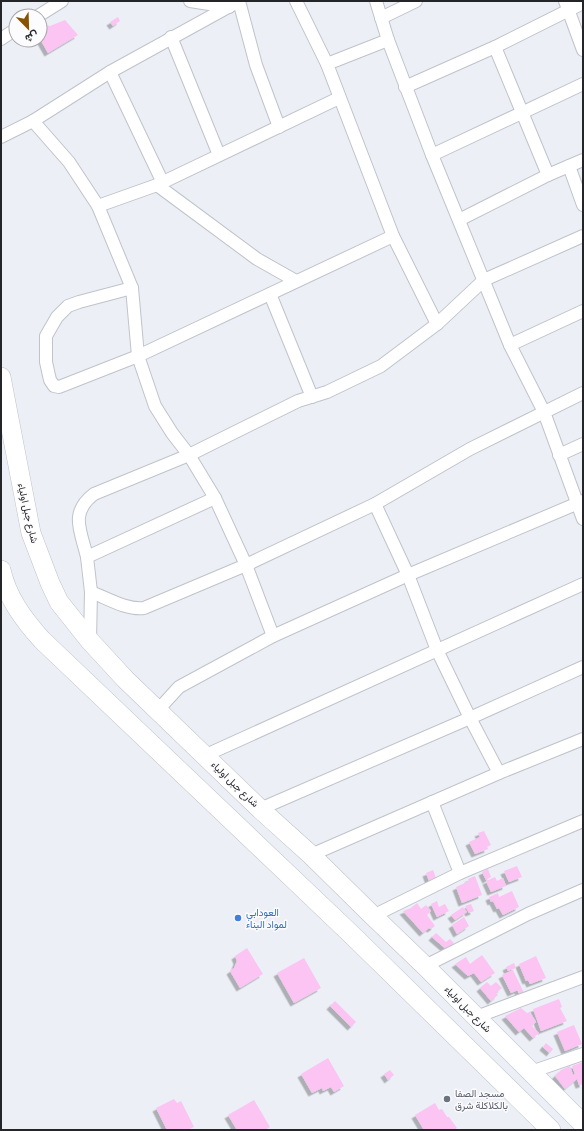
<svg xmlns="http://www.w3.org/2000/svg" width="584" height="1131" viewBox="0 0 584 1131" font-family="'PT Sans Narrow',Vazirmatn,sans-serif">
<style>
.building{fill:#fbc4f2;filter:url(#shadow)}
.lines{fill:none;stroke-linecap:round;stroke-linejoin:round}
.minor-casing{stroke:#bfc3ca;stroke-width:14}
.trunk-casing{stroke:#bfc3ca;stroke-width:20}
.minor{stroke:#fff;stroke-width:12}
.trunk{stroke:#fff;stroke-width:19}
.shop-dot{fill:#3f7fe0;stroke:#fcfcfe;stroke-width:1.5}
.worship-dot{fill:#6b7280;stroke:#fcfcfe;stroke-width:1.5}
.labels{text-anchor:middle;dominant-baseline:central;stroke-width:3;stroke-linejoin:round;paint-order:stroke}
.street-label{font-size:10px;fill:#242528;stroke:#fcfcfe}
.shop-label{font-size:10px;fill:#366cbe;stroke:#fcfcfe;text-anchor:start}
.worship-label{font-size:10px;fill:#5b616d;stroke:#fcfcfe;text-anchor:start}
</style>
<defs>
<filter id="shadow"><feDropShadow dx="-3.5" dy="3.5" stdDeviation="0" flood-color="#0004"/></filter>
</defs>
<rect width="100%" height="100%" fill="#eceff6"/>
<g class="building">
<path d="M118,17L120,21L113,26L110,22Z"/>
<path d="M65,20L78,35L48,53L40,39V28L46,25L50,26Z"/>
<path d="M484,831L491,845L487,847L488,849L475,854L469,842L480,837L478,833Z"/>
<path d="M517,866L522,877L509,882L504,871Z"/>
<path d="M488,869L491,877L486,880L482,872Z"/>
<path d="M433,870L436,878L429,881L426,873Z"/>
<path d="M475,876L482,895L462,903L456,887L469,881L468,879Z"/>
<path d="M495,877L497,881L503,878L506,886L491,892L486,881Z"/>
<path d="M512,891L519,907L503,915L499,908L497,909L493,901L491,902L489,897L498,893L499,897Z"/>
<path d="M437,901L439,907L445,904L449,911L437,917L431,904Z"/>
<path d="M417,903L421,909L426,905L431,911L427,915L435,926L431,929L429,928L423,933L403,911L411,908Z"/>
<path d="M471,904L474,911L469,913L465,906Z"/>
<path d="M463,907L467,912L455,920L451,915Z"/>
<path d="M464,917L469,926L457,934L452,925Z"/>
<path d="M436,933L446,942L450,939L454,943L447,950L432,937Z"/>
<path d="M247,948L263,974L240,988L230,971L234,968L237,961L235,956Z"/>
<path d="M482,955L495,973L481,982L474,973L468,976L455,964L466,957L470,964Z"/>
<path d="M536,956L546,978L530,984L528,980L526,981L519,964Z"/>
<path d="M304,958L321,988L294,1003L277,973Z"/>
<path d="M514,963L516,968L508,971L506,967Z"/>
<path d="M513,970L524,993L520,995L518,990L511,993L502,975Z"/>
<path d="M487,982L491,986L496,982L502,988L496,993L498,995L491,1001L480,988Z"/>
<path d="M559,999L562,1007L560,1008L567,1021L541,1031L533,1009Z"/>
<path d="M335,1001L356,1022L351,1027L330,1006Z"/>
<path d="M521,1008L527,1013L530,1012L536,1022L532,1026L539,1033L533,1038L524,1028L519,1032L505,1016Z"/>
<path d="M574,1025L582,1044L565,1051L557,1032Z"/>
<path d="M546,1043L553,1049L550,1053L543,1047Z"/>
<path d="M328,1058L344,1086L334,1092L331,1087L323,1091L322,1088L312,1093L301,1074Z"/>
<path d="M583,1062V1084L579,1085L577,1079L565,1089L555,1076L561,1070L570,1066L573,1075L575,1074L572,1066Z"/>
<path d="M390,1070L394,1075L388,1080L384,1074Z"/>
<path d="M174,1099L177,1103L181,1101L194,1127L187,1130H167L156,1108Z"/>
<path d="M254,1100L270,1127L265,1130H237L228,1115Z"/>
<path d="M435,1103L439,1110L442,1109L447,1117H449L457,1128L454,1130H424L415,1115Z"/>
</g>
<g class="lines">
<g class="minor-casing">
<g id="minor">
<path d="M190,1L229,7"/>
<path d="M239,1L256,65L279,127"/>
<path d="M296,1L327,64L393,236L437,324"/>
<path d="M376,1L388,40L432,155L510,345L544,412L583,519"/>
<path d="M565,1L583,50"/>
<path d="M38,16L62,1"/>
<path d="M381,18L416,1"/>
<path d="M171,37L219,155"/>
<path d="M1,39L16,29"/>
<path d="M495,47L548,175"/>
<path d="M327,64L388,40"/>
<path d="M110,72L163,183"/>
<path d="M405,87L495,47L583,3"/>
<path d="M33,121L69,162L98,206L132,288L138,356L155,406L172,433L189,455L215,498L246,565L273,636"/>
<path d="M1,137L33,121L110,72L239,1"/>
<path d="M432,155L583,84"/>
<path d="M569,166L583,205"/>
<path d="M157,185L257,259L296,281"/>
<path d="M98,206L157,185L339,98"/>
<path d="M459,220L548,175L583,160"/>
<path d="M132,288L79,302L68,306L57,317L46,336V362L50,380L54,386L59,387L138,356L393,236"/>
<path d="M270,294L312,397"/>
<path d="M510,345L583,311"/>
<path d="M559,455L583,444"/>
<path d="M375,504L408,575L437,650L470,718L499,773"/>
<path d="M87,557C81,531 69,513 94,494L189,455L298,401L327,392L381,366L437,324L484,280L583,236"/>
<path d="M91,592C107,598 126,610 144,608L246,565L375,504L470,449L583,393"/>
<path d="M90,641L91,592L87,557L215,498"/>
<path d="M158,710L179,687L273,636L408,575L583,501"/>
<path d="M206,755L583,584"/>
<path d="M432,802L460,873"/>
<path d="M260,809L470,718L583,667"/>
<path d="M311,855L499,773L583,739"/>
<path d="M373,916L460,873L583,821"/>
<path d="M425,966L528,914L583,890"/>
<path d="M476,1017L583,977"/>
<path d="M531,1072L583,1054"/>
</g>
</g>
<g class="trunk-casing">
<g id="trunk">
<path d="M1,377L31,533L50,583L59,602L90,641L125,679L260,809L311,855L373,916L425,966L583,1124"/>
<path d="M1,570C7,597 23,619 42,640L352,935L551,1130"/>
</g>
</g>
<use href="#minor" class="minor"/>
<use href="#trunk" class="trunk"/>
</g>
<circle class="shop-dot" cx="238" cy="918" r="4"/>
<circle class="worship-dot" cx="447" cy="1099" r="4"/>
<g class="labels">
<g class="street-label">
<text transform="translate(28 513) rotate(77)">شارع جبل اولياء</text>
<text transform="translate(235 784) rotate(44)">شارع جبل اولياء</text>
<text transform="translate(468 1009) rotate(45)">شارع جبل اولياء</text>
</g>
<g class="shop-label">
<text x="246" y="912">العودابي<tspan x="246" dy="12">لمواد البناء</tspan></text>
</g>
<g class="worship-label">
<text x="455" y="1093">مسجد الصفا<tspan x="455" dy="12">بالكلاكلة شرق</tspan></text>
</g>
</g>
<rect width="584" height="1131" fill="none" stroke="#242528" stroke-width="4"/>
<g transform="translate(28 28) rotate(157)"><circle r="19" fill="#fcfcfe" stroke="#a6a6a8"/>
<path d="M0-3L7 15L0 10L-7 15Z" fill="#885200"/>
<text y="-6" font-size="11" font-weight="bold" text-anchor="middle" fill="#242528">ش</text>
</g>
</svg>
